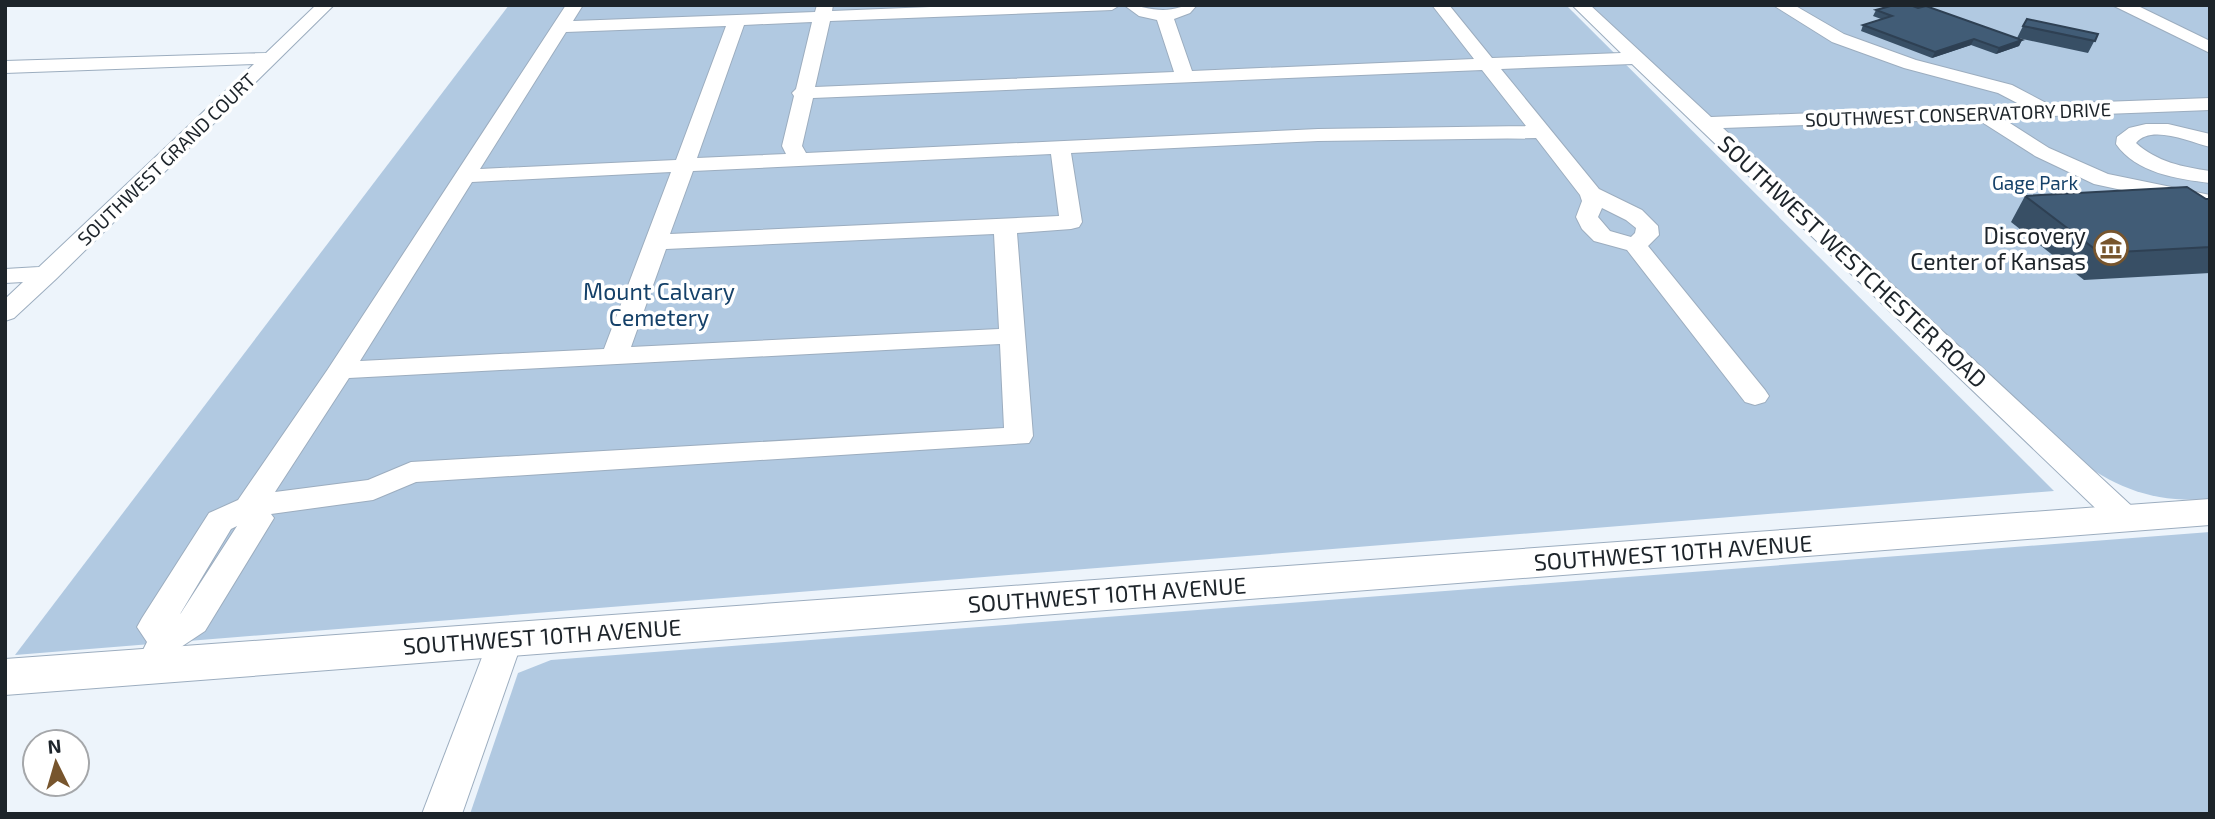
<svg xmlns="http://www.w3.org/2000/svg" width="2215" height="819" viewBox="0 0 2215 819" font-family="'Exo 2',sans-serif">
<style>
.green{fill:#b1c9e1}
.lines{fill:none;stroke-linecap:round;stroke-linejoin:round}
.minor-casing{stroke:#9cadbf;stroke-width:2}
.major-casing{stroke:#9cadbf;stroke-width:2}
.minor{fill:#fff;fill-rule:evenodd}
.major{fill:#fff;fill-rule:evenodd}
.wall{fill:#384f65}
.shaded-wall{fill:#2e4053}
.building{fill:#415c76;stroke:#2e4053;stroke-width:2}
.labels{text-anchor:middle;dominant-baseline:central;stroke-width:7;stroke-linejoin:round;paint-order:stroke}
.far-street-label{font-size:19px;fill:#1d242a;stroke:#fff}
.far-park-label{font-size:19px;fill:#154169;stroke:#fff}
.poi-label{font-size:23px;fill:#1d242a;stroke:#fff;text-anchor:end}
.street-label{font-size:23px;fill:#1d242a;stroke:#fff}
.park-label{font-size:23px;fill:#154169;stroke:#fff}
</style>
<rect width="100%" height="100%" fill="#edf4fb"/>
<g class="green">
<path d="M509,5H1566L2054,491L15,655Z"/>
<path d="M1591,5H2210V499C2154,503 2117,489 2073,456Z"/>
<path d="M2210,532V814H470L518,673L551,660Z"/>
</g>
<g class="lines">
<g class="minor-casing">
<g id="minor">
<path d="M316,5H334L56,279L14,318L5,321V299L23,282L5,283V269L39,267L254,64L5,73V61L266,53Z"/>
<path d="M566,5H583L573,21L815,12L817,5H833L832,11L979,5H1120L1112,10L830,21L815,87L1174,72L1157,20L1139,16L1124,5C1138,5 1150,10 1163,10C1175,10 1183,5 1197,5L1190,13L1174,19L1192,71L1474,59L1432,5H1449L1492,58L1621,53L1572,5H1590L1711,117L2021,105L1998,93L1904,68L1832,42L1773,5H1794L1844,34L1916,60L2012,85L2048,104L2210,98V110L2002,118L2049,148L2108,174L2210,195V209L2094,184L2035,156L1977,119L1723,128L2136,510L2141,518L2136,526L2125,529L2114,526L1632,64L1501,69L1599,189L1642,210L1658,226L1659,235L1648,246L1765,390L1769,396L1765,402L1755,405L1745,402L1627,250L1594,241L1582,229L1576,217L1582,201L1580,195L1536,138L1318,141L1071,153L1082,222L1079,227L1071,229L1017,233L1033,436L1029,443L416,482L373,500L271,514L274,518L205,631L178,649L170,664L158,668L146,664L141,654L147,642L137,627L142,618L209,513L238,500L328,369ZM812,22L796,89L792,93L794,96L782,146L786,154L697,158L744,25ZM726,26L676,160L480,169L566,32ZM1482,70L1526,126L1318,129L806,153L802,146L813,98ZM1051,154L1059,216L670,234L693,171ZM671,172L604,349L360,361L472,182ZM1602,208L1626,220L1636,228L1635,233L1631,237L1610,231L1598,217ZM994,234L999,329L631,347L666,249ZM1000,344L1004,428L411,462L368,480L275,492L349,378ZM237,526L181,613L180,614L231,529Z"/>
<path d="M2112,5H2136L2210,41V53Z"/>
<path d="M2146,124H2168L2210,134V147C2190,142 2151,124 2136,143C2157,162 2183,167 2210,171V183C2177,179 2136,173 2116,144L2117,137L2129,128Z"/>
<path d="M506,626L518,630L523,639L462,814H422L489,639L494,630Z"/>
</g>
</g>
<g class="major-casing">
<path id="major" d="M2210,499V525L5,695V659Z"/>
</g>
<use href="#minor" class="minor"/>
<use href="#major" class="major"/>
</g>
<g class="wall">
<path d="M1876,10L2017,38L2023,26L2098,34L2088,53L2018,38L2022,40L2019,46L1996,54L1971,45L1932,58L1861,31L1863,25L1881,19L1873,16Z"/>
<path d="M2025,196L2210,199V273L2084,280L2011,222Z"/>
</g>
<g class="shaded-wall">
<path d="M1974,39L1971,45L1932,58L1935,52Z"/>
<path d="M2022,40L2019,46L1996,54L1999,48Z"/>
</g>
<g class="building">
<path d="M1894,5H1910L1918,8L1926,6L2022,40L1999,48L1974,39L1935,52L1863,25L1892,16L1876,10Z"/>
<path d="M2027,19L2098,34L2095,41L2023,26Z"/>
<path d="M2187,187L2206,199H2210V247L2100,253L2025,196Z"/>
</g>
<defs>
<g id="museum-ring" transform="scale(1.75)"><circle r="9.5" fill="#fff" stroke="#77552d" stroke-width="1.5"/><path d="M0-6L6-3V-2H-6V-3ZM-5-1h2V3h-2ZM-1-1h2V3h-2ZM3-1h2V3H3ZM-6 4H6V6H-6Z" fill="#77552d"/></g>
</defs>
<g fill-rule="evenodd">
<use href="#museum-ring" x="2111" y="248"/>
</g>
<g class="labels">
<g class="far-street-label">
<text transform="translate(1958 114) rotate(-2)">SOUTHWEST CONSERVATORY DRIVE</text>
<text transform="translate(166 159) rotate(-44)">SOUTHWEST GRAND COURT</text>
</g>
<g class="far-park-label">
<text x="2035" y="182">Gage Park</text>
</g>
<g class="poi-label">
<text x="2086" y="235">Discovery<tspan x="2086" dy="26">Center of Kansas</tspan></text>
</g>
<g class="street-label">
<text transform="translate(1853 261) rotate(43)">SOUTHWEST WESTCHESTER ROAD</text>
<text transform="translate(1673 552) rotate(-4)">SOUTHWEST 10TH AVENUE</text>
<text transform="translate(1107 594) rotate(-4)">SOUTHWEST 10TH AVENUE</text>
<text transform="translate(542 636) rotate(-4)">SOUTHWEST 10TH AVENUE</text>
</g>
<g class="park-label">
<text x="659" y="291">Mount Calvary<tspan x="659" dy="26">Cemetery</tspan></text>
</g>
</g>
<rect width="2215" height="819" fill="none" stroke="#1d242a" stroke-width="14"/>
<g transform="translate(56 763) rotate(355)"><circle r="33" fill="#ffffff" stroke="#a5a7aa" stroke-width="2"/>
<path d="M0-5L12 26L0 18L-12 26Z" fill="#77552d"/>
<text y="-10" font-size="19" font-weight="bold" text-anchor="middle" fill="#1d242a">N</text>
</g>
</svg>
